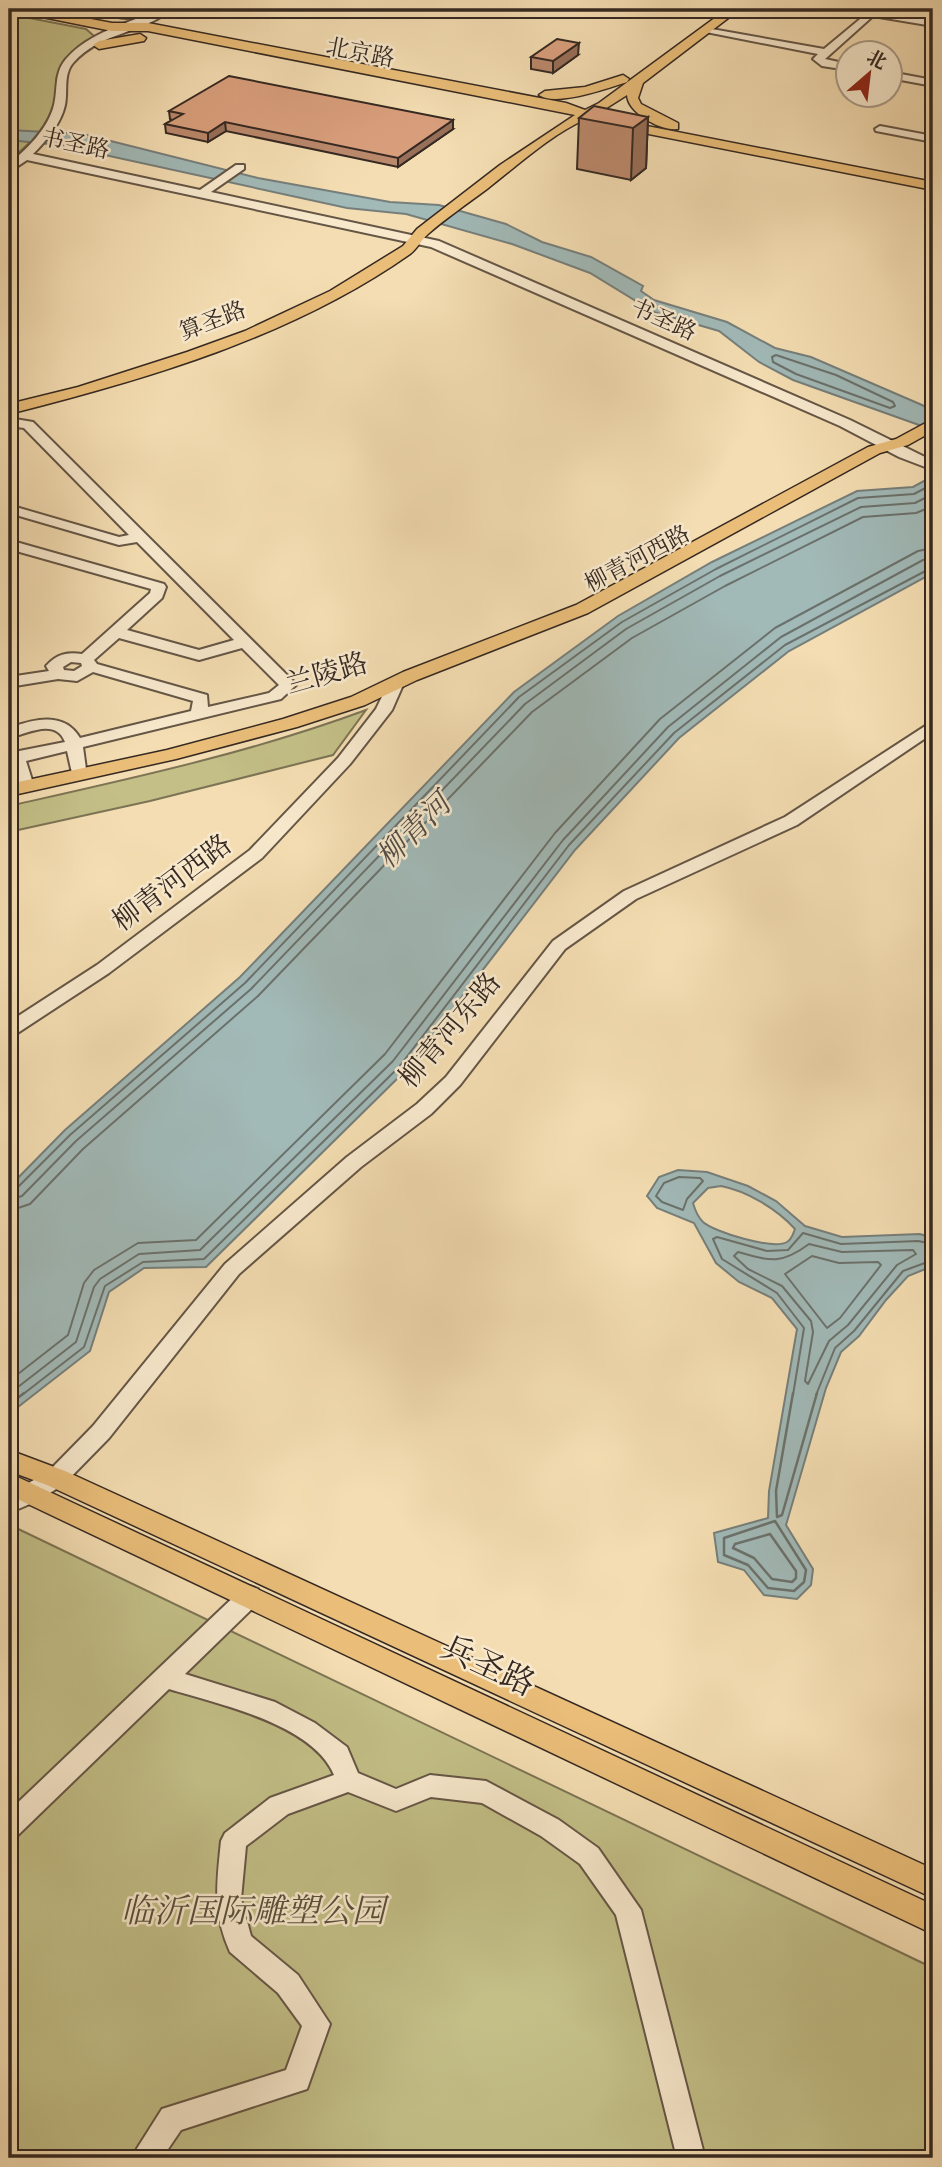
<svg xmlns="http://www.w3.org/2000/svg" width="942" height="2167" viewBox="0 0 942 2167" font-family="Vollkorn,'Noto Serif SC',serif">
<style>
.green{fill:#c3bf87;stroke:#7c7454;stroke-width:2}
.water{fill:#a1b9b7;stroke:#767f7b;stroke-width:2;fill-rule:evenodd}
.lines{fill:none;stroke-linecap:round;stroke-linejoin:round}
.shore-far1{stroke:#6b716c;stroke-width:2}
.shore{stroke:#6b716c;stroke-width:2.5}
.minor-casing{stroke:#655646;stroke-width:4}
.major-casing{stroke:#352922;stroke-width:3}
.minor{fill:#f8e9cd;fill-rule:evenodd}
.major{fill:#eabe79;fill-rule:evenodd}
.wall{fill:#bb896c;stroke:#352922;stroke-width:2}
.shaded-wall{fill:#986f58;stroke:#352922;stroke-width:2}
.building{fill:#d99f7d;stroke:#352922;stroke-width:2}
.labels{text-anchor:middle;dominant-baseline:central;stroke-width:5;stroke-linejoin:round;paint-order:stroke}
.far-street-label{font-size:23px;fill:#352922;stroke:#f8e9cd}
.street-label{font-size:28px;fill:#352922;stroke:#f8e9cd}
.water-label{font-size:30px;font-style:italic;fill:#504d47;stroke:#f8e9cd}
.near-street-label{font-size:33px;fill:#352922;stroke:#f8e9cd}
.near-park-label{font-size:33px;font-style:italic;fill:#584e3b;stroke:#f8e9cd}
</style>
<rect width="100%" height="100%" fill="#f4ddb2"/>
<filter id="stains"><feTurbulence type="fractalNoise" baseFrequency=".00286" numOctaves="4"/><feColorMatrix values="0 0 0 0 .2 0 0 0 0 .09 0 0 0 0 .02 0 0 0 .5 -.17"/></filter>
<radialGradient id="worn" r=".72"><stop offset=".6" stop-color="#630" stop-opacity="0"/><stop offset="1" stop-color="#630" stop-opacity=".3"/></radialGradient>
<g class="green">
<path d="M9,14L86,29L94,36C81,51 65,58 57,76C54,83 58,90 57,98C54,123 29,144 9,161Z"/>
<path d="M366,710L333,755L150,801L9,832V806C129,779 250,753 366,710Z"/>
<path d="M12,1526L933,1968V2158H9V1528Z"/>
</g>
<g class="water">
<path d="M9,130L83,134L258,178L390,202L439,205L506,224L542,242L591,257L643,286L641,291L654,300L727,322L775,348L811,357L922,405L933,411V430L793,380L759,362L719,331L654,312L590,273L512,244L406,214L347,208L59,145L9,140Z"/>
<path d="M933,476V573L789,651L679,738L575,850L405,1071L206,1267L144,1268L109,1292L90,1351L9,1414V1187L65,1130L240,977L514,692L618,616L712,562L857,491L913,487Z"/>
<path d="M678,1170L707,1172L748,1186L776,1201L805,1226L842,1237L920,1234L933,1238V1266L908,1276L886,1300L859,1336L841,1352L826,1388L786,1525L813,1569L811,1585L797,1599L764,1595L744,1570L718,1562L714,1533L768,1518L769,1491L797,1329L772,1298L739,1282L716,1263L694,1223L657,1208L647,1196L659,1177ZM721,1186C747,1191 777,1209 795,1229C793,1234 792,1239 787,1242C773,1250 714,1232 703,1222C697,1216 695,1210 693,1203L708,1188Z"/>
</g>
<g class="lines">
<g class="shore-far1">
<path d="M776,355L836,375L893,402L895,406L890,408L796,374L773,362L772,357Z"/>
<path d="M679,1177L700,1178L703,1181L687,1199L683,1210L662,1202L656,1196L664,1183Z"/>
<path d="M9,1192L16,1189L70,1135L245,983L519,697L622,622L716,569L858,498L914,494L933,484"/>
<path d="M9,1200L22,1196L76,1141L251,989L525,704L626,629L720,576L861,507L915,503L933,494"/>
<path d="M9,1211L30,1204L83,1149L258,996L532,712L632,638L725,586L863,517L916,513L933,506"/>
<path d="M809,1244L842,1252L913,1250L916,1254L897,1265L848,1325L829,1341L808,1384L805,1381L813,1332L811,1321L782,1286L748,1269L734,1256L738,1252C770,1261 781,1265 809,1244Z"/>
<path d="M812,1256L839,1263L878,1262L881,1265L840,1318L827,1328L785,1274Z"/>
<path d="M9,1381L68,1335L84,1283L94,1270L138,1243L196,1240L385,1054L555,833L660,719L775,628L918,551L933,548"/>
<path d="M9,1394L76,1342L94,1287L100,1279L139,1254L200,1250L393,1061L563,840L668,727L781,637L923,560L933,558"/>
<path d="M22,1395L84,1347L105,1286L143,1262L204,1259L399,1067L569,845L674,733L785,645L933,567"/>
<path d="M793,1395L804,1328L777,1293L722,1259L713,1239L717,1237L767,1251L788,1250L803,1233L841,1244L918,1241L933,1244"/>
<path d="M816,1395L835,1348L854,1331L903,1271L933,1260"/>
</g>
<g class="shore">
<path d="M793,1393L776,1491L777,1517L782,1515L817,1393"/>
<path d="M9,1405L24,1393"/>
<path d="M775,1521L806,1570L804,1582L794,1591L768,1588L748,1565L724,1555V1538Z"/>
<path d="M770,1534L796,1571V1578L792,1582L772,1579L754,1558L733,1548L735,1544Z"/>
</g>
<g class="minor-casing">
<g id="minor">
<path d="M160,9H172C144,33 100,32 73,63C63,75 68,91 65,105C61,124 46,141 33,154L200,190L236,165H244V169L211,192L439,241L850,420L933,461V470L899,457L840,426L431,247L27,160L9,172V164C27,149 48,129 54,105C58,89 54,73 66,59C89,32 128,24 160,9Z"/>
<path d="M871,10L933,20V26L873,16L825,59L848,64V70L822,66L813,59L818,54L701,31L706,28L824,49Z"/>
<path d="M890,72L933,80V86L890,78Z"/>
<path d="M880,126L933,136V142L876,131L875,129Z"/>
<path d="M9,418L33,422L294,682L296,685L281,699L83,747L86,769L84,773H72L67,751L26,761L32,780L30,784H18L9,765V753L65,742C56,717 26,734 9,738V728C34,719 64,711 80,738L191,711L193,701L93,672L77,681L58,679L9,687V677L49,671L46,666C57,654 67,652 82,654L150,593L151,589L9,549V540L164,584L166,587L162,598L127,630L199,650L234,640L137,542L119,545L9,513V505L119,537L129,535L24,428L9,426ZM119,638L199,660L242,648L279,685L269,693L208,707L207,695L97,664L94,660ZM71,662L81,663L82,666L74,671L64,670L63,667Z"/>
<path d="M395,680L403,685L392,710L350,764L262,858L109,973L16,1034L9,1036V1022L97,965L250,850L338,758L376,709L389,682Z"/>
<path d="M933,721V733L797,825L636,899L565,949L460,1085L431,1114L361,1167L239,1274L109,1438L64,1484L39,1500L9,1513V1494L48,1472L93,1426L225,1264L347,1157L417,1104L446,1077L553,941L624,891L785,817Z"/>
<path d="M250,1586L258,1589L262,1596L258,1603L185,1674L275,1702L315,1723L347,1747L358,1773L396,1789L430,1775L486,1781L559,1820L598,1848L641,1910L705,2158H677L616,1915L580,1864L541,1836L482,1803L431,1797L396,1811L348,1792L288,1814L246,1846L241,1899L251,1936L298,1975L330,2024L307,2089L181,2130L162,2158H131L162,2109L286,2070L302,2026L278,1993L230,1952C212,1912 217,1882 221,1841L225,1833L270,1798L334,1775C313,1724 218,1704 169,1689L18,1835L9,1838V1811L242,1589Z"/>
</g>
</g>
<g class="major-casing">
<g id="major">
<path d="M16,9H38L112,23H148L566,103L585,110L599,103L727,9H740L643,83L638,98L641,104L678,123V129C660,131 628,113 627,95L597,114L606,118L933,182V190L603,125L586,119C550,135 518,165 487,189C467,204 446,218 428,234C421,240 417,249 410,254C292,337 147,379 9,414V404L78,387L187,352L245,331L330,291L403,246L417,229L500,165L575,115L148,31H112L22,13Z"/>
<path d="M136,9H163C154,16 122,22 113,15Z"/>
<path d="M140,34L146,38L144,41L99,49L93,45L99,41Z"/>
<path d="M623,75L629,79L627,82C609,88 555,107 539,95L545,91L585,87Z"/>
<path d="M933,419V431L908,445L880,453L588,613L417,680L365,705L297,727L176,759L9,796V784L167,750L283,719L351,697L403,672L576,605L868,447L896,439Z"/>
<path d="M9,1450L65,1471L933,1869V1898L47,1485L9,1471Z"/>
<path d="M9,1473L933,1905V1934L9,1495Z"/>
</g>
</g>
<use href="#minor" class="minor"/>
<use href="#major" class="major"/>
</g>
<g class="wall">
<path d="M578,55L553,73L531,69V57Z"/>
<path d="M169,111L453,129L398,167L226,131L208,142L166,133L165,124L172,120L170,119Z"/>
<path d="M648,117L646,168L631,180L577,169L579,118Z"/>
</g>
<g class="shaded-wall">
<path d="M579,43L578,55L553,73V61Z"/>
<path d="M648,117L646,168L631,180L633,128Z"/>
<path d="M453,120V129L398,167V158Z"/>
<path d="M225,122L226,131L208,142V133Z"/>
</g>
<g class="building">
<path d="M557,39L579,43L553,61L531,57Z"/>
<path d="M229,76L453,120L398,158L225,122L208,133L165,124L183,114L169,111Z"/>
<path d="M594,106L648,117L633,128L579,118Z"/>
</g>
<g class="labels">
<g class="far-street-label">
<text transform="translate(360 54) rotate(11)">北京路</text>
<text transform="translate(75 145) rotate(12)">书圣路</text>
<text transform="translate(663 321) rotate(24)">书圣路</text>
<text transform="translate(213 322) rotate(-21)">算圣路</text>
<text transform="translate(638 560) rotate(-28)">柳青河西路</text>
</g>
<g class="street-label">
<text transform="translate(327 675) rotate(-16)">兰陵路</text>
<text transform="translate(173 884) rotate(-37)">柳青河西路</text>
<text transform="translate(451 1031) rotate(-50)">柳青河东路</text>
</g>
<g class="water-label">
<text transform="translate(415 832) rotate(-45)">柳青河</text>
</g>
<g class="near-street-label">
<text transform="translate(487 1668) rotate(25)">兵圣路</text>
</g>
<g class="near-park-label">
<text x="253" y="1914">临沂国际雕塑公园</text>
</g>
</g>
<rect width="942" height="2167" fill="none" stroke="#f4ddb2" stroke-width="35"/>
<rect x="10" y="10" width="921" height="2146" fill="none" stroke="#352922" stroke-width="3.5"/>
<rect x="18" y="18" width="907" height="2132" fill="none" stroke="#352922" stroke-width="2"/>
<g transform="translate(869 74) rotate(28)"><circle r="33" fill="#f8e9cd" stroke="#aa9c89" stroke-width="2"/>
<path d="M0-5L12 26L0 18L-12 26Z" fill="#8f2418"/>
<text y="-10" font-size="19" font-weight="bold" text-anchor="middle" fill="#352922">北</text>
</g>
<rect width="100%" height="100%" filter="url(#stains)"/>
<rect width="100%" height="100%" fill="url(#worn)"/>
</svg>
